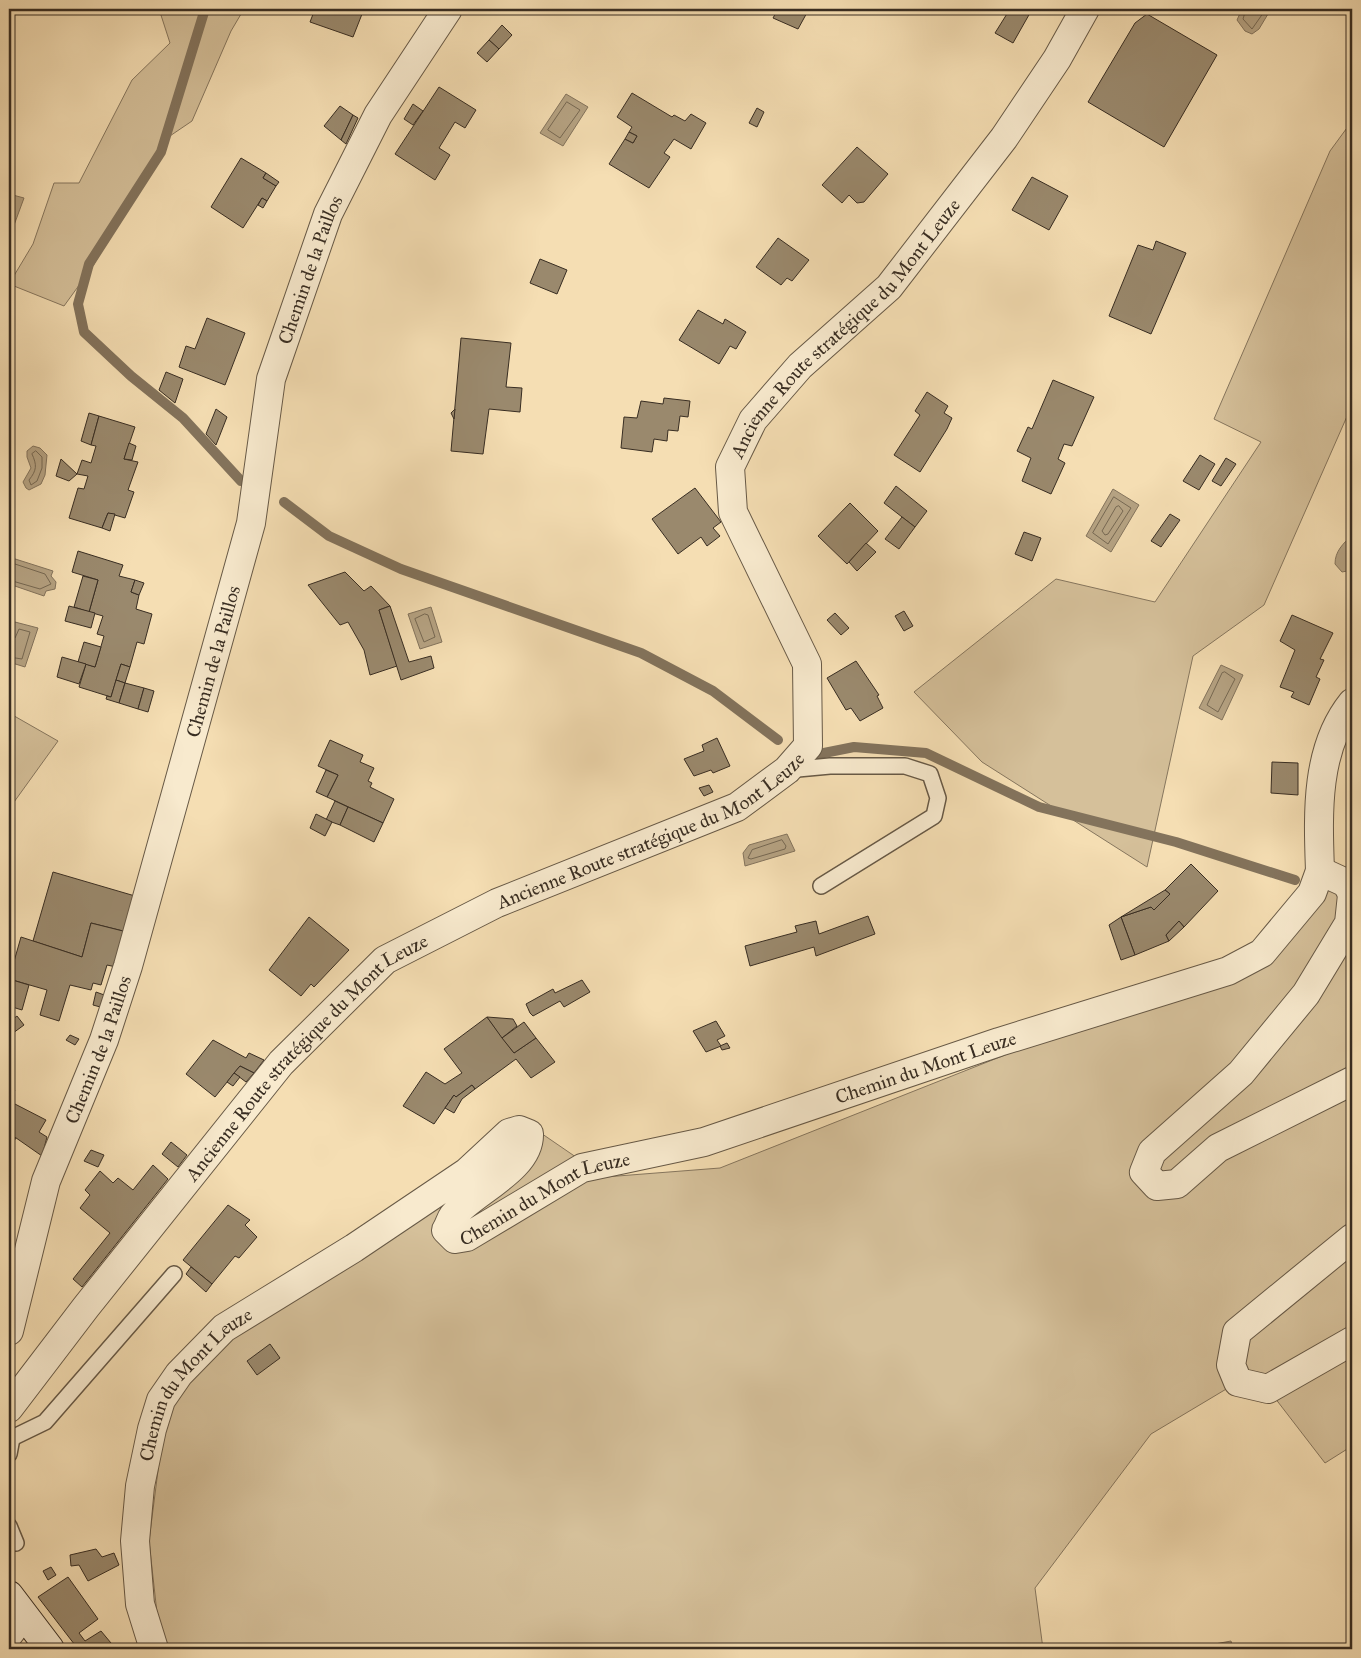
<svg xmlns="http://www.w3.org/2000/svg" width="1361" height="1658" viewBox="0 0 1361 1658" font-family="'IM FELL Great Primer',serif">
<style>
.green{fill:#d5c09a;stroke:#86765e}
.water{fill:#b5a282;stroke:#83735c}
.lines{fill:none;stroke-linecap:round;stroke-linejoin:round}
.shore{stroke:#766852;stroke-width:1}
.stream{stroke:#83735c;stroke-width:10}
.building{fill:#9a896d;stroke:#382d22}
.service-casing{stroke:#675946;stroke-width:18}
.minor-casing{stroke:#675946;stroke-width:30}
.tertiary-casing{stroke:#675946;stroke-width:30}
.secondary-casing{stroke:#382d22;stroke-width:30}
.service{stroke:#f8eace;stroke-width:15}
.minor{stroke:#f8eace;stroke-width:28}
.tertiary{stroke:#f8eace;stroke-width:28}
.secondary{stroke:#f8eace;stroke-width:28}
.labels{text-anchor:middle;dominant-baseline:central;stroke-width:5;stroke-linejoin:round;paint-order:stroke}
.street-label{font-size:19px;fill:#382d22;stroke:#f8eace}
</style>
<rect width="100%" height="100%" fill="#f5deb3"/>
<filter id="stains"><feTurbulence type="fractalNoise" baseFrequency=".004" numOctaves="4"/><feColorMatrix values="0 0 0 0 .2 0 0 0 0 .09 0 0 0 0 .02 0 0 0 .5 -.17"/></filter>
<radialGradient id="worn" r=".72"><stop offset=".6" stop-color="#630" stop-opacity="0"/><stop offset="1" stop-color="#630" stop-opacity=".3"/></radialGradient>
<g class="green">
<path d="M159,9H244L231,31L192,121L164,140L93,266L64,306L9,284L33,244L54,183H79L132,80L170,43Z"/>
<path d="M1352,121V405L1264,605L1193,656L1147,867L982,762L914,692L1056,579L1155,602L1261,442L1214,419L1330,151Z"/>
<path d="M9,713L58,741L9,809Z"/>
<path d="M1320,871L1352,888V1446L1325,1463L1268,1389L1238,1382L1151,1434L1035,1588L1043,1649H161L149,1541L165,1416L184,1378L222,1343L535,1129L605,1177L720,1168L1262,953Z"/>
</g>
<g class="water">
<path d="M1242,9H1271L1259,29L1252,34L1245,31L1237,20Z"/>
<path d="M566,94L588,107L563,146L540,133Z"/>
<path d="M9,194L24,198L10,236L9,235Z"/>
<path d="M33,446L40,448L47,455L45,475L41,484L29,490L26,488L23,482L31,468L27,457V451Z"/>
<path d="M1113,489L1139,505L1111,552L1086,536Z"/>
<path d="M1352,535V570L1342,572L1335,564C1335,551 1343,544 1352,535Z"/>
<path d="M9,557L53,571L51,576L56,582L55,589L46,591L44,596L9,584Z"/>
<path d="M431,607L442,642L420,649L408,614Z"/>
<path d="M15,622L38,628L25,667L9,662V641Z"/>
<path d="M1221,665L1243,675L1222,720L1199,708Z"/>
<path d="M787,834L795,851L745,866L743,853L749,845Z"/>
<path d="M1231,1641L1233,1649H1205L1204,1646Z"/>
</g>
<g class="lines">
<g class="shore">
<path d="M1246,9L1243,19L1252,29L1266,9"/>
<path d="M567,102L580,110L560,138L548,130Z"/>
<path d="M36,451L42,457V468L37,481L31,485L29,480C37,470 37,465 32,454Z"/>
<path d="M1114,497L1131,508L1108,544L1093,533Z"/>
<path d="M1119,506L1123,511L1108,534L1105,535L1102,531L1116,507Z"/>
<path d="M9,562L45,574L51,584L40,589L9,580"/>
<path d="M425,614L428,615L435,637L424,642L415,619Z"/>
<path d="M9,639L15,638L19,629L30,632L22,659L9,657"/>
<path d="M1225,672L1235,679L1218,712L1207,705L1222,673Z"/>
<path d="M782,840L786,846L785,849L751,859L748,858L752,850Z"/>
</g>
<g class="stream">
<path d="M205,9L161,152L89,264L78,304L84,332L131,376L183,418L241,481"/>
<path d="M284,502L329,536L401,569L641,653L713,691L778,740"/>
<path d="M814,755L854,747L926,753L1039,807L1176,842L1295,880"/>
</g>
</g>
<g class="building">
<path d="M315,9H364L353,37L310,22Z"/>
<path d="M778,9H818L817,12L809,9L798,29L773,18Z"/>
<path d="M1010,9H1023L1030,13L1013,43L995,33Z"/>
<path d="M1147,14L1217,55L1164,147L1088,102L1135,23Z"/>
<path d="M502,25L512,35L499,49L489,40Z"/>
<path d="M489,40L499,49L487,62L477,53Z"/>
<path d="M439,87L476,110L465,128L455,122L439,148L450,155L435,180L395,154Z"/>
<path d="M632,93L672,117L674,115L685,121L691,114L706,123L691,149L674,139L664,153L670,157L649,188L609,164L625,139L633,143L637,136L629,132L632,127L617,117Z"/>
<path d="M413,104L423,111L413,125L404,119Z"/>
<path d="M340,106L353,115L341,140L324,126Z"/>
<path d="M757,108L764,112L757,127L749,123Z"/>
<path d="M353,115L358,118L346,144L341,140Z"/>
<path d="M629,132L637,136L633,143L625,139Z"/>
<path d="M857,147L888,174L864,202L857,203L849,195L842,203L822,185Z"/>
<path d="M241,158L266,173L263,178L276,186L267,201L262,198L243,228L211,207Z"/>
<path d="M266,173L279,182L276,186L263,178Z"/>
<path d="M1032,177L1068,196L1049,230L1012,210Z"/>
<path d="M262,198L267,201L263,208L258,205Z"/>
<path d="M778,238L809,260L792,281L787,278L781,285L756,267Z"/>
<path d="M1156,241L1186,253L1151,334L1109,316L1138,245L1153,250Z"/>
<path d="M540,259L567,270L557,294L530,283Z"/>
<path d="M698,310L723,324L725,319L746,332L736,349L730,346L719,364L679,340Z"/>
<path d="M207,318L245,333L225,385L179,367L186,346L195,349Z"/>
<path d="M461,338L511,343L506,387L522,388L520,412L489,409L483,454L451,451Z"/>
<path d="M166,372L183,379L175,403L159,390Z"/>
<path d="M1053,380L1094,397L1072,446L1064,444L1058,459L1065,463L1051,494L1022,481L1031,458L1017,451L1028,427L1032,429Z"/>
<path d="M927,392L948,406L944,413L952,418L947,429L920,472L894,455L920,415L915,411Z"/>
<path d="M664,398L690,401L688,417L680,416L678,431L668,430L667,441L654,439L652,452L621,448L624,417L637,418L641,401L663,404Z"/>
<path d="M216,409L227,417L216,445L206,434Z"/>
<path d="M455,409L454,419L451,413Z"/>
<path d="M89,413L99,416L91,445L81,441Z"/>
<path d="M99,416L135,427L124,459L138,462L128,490L134,492L125,518L108,513L102,528L69,518L78,488L84,489L88,476L77,474L82,460L91,463L96,446L91,445Z"/>
<path d="M129,443L136,446L132,460L124,459Z"/>
<path d="M1200,455L1215,464L1199,490L1183,481Z"/>
<path d="M1226,458L1236,464L1221,486L1212,481Z"/>
<path d="M61,459L77,474L69,481L56,476Z"/>
<path d="M896,486L927,511L915,527L884,503Z"/>
<path d="M695,488L721,522L713,528L720,536L707,546L701,537L678,554L652,519Z"/>
<path d="M850,503L878,531L847,564L818,536Z"/>
<path d="M108,513L115,514L110,531L102,528Z"/>
<path d="M1170,514L1180,520L1161,547L1151,541Z"/>
<path d="M902,517L915,527L899,549L885,539Z"/>
<path d="M1024,532L1041,538L1032,561L1015,554Z"/>
<path d="M866,543L876,552L857,571L849,562Z"/>
<path d="M78,551L123,565L119,576L135,580L131,592L139,595L136,609L152,614L144,644L137,642L130,667L121,664L111,697L79,687L86,664L95,667L104,636L97,634L103,616L89,612L98,580L72,572Z"/>
<path d="M345,572L364,591L371,586L390,606L379,610L397,666L370,675L364,650L348,622L340,625L308,585Z"/>
<path d="M83,576L98,580L89,612L74,607Z"/>
<path d="M135,580L144,583L139,595L131,592Z"/>
<path d="M69,606L95,613L91,628L65,621Z"/>
<path d="M390,606L409,662L431,656L434,668L401,680L379,610Z"/>
<path d="M904,611L913,626L904,631L895,616Z"/>
<path d="M835,613L849,628L841,635L827,620Z"/>
<path d="M1292,615L1333,633L1320,659L1324,660L1316,677L1320,679L1309,705L1291,697L1294,692L1280,687L1295,650L1280,641Z"/>
<path d="M84,642L101,647L95,667L78,662Z"/>
<path d="M62,657L86,664L79,684L57,677Z"/>
<path d="M856,661L879,695L877,696L883,708L860,721L851,708L846,710L827,678Z"/>
<path d="M121,664L130,667L125,683L116,680Z"/>
<path d="M116,680L125,683L119,703L106,699L107,696L111,697Z"/>
<path d="M125,683L144,688L138,709L119,703Z"/>
<path d="M144,688L154,691L148,712L138,709Z"/>
<path d="M717,738L730,766L713,773L711,770L694,776L684,759L704,751L702,745Z"/>
<path d="M330,740L363,755L360,762L374,768L368,781L372,783L370,787L394,799L383,823L327,797L338,775L318,766Z"/>
<path d="M1272,762L1298,763V795L1271,793Z"/>
<path d="M326,770L338,775L327,797L316,792Z"/>
<path d="M709,785L713,792L704,796L699,788Z"/>
<path d="M335,801L348,807L340,825L326,820Z"/>
<path d="M348,807L383,823L374,842L340,825Z"/>
<path d="M316,814L332,822L325,836L310,828Z"/>
<path d="M1191,864L1218,891L1184,927L1179,921L1166,935L1169,941L1135,955L1121,917L1151,907L1154,910L1170,894L1165,890Z"/>
<path d="M53,872L135,896L127,932L91,923L82,957L33,941Z"/>
<path d="M1165,890L1170,894L1154,910L1151,907L1121,917Z"/>
<path d="M868,916L875,934L816,956L814,947L750,966L745,946L797,932L795,926L816,921L819,934Z"/>
<path d="M309,917L349,950L314,987L311,984L301,996L269,970Z"/>
<path d="M1121,917L1135,955L1121,960L1109,925Z"/>
<path d="M1179,921L1184,927L1169,941L1166,935Z"/>
<path d="M91,923L127,932L116,967L107,965L101,985L93,983L91,990L70,985L59,1021L40,1015L47,990L9,979L21,937L82,957Z"/>
<path d="M9,979L29,985L22,1010L9,1006Z"/>
<path d="M582,980L590,992L564,1007L560,1001L533,1016L530,1013L526,1004L553,989L555,993Z"/>
<path d="M96,992L107,996L104,1008L93,1005Z"/>
<path d="M17,1016L24,1025L9,1036V1022Z"/>
<path d="M487,1017L514,1053L536,1038L555,1062L531,1078L516,1059L475,1089L472,1085L456,1097L454,1095L434,1124L403,1106L426,1072L445,1084L462,1073L444,1049Z"/>
<path d="M487,1017L513,1019L517,1026L502,1038Z"/>
<path d="M716,1021L725,1036L717,1040L721,1046L706,1052L693,1031Z"/>
<path d="M524,1022L536,1038L514,1053L502,1038Z"/>
<path d="M70,1035L79,1039L75,1045L66,1040Z"/>
<path d="M213,1040L246,1058L249,1053L264,1060L254,1073L240,1066L215,1097L186,1074Z"/>
<path d="M727,1043L730,1048L722,1050L720,1046Z"/>
<path d="M240,1066L254,1073L246,1082L234,1073Z"/>
<path d="M234,1073L240,1077L233,1086L227,1082Z"/>
<path d="M9,1083L15,1091L9,1095Z"/>
<path d="M472,1085L475,1089L462,1099L454,1113L445,1108L454,1095L456,1097Z"/>
<path d="M13,1103L46,1120L39,1132L47,1137L42,1156L9,1133V1109Z"/>
<path d="M9,1133L16,1138L9,1148Z"/>
<path d="M171,1142L187,1155L178,1167L162,1154Z"/>
<path d="M91,1150L104,1155L98,1167L84,1161Z"/>
<path d="M153,1165L168,1179L82,1287L73,1279L110,1233L80,1208L90,1195L85,1190L100,1171L113,1183L118,1178L133,1190Z"/>
<path d="M228,1205L250,1220L245,1225L257,1237L239,1258L235,1256L212,1284L183,1260Z"/>
<path d="M191,1267L212,1284L206,1292L186,1274Z"/>
<path d="M270,1344L280,1358L257,1375L247,1361Z"/>
<path d="M96,1549L102,1557L114,1553L119,1565L88,1581L79,1565L71,1566L70,1555Z"/>
<path d="M51,1567L56,1575L48,1580L43,1571Z"/>
<path d="M68,1577L98,1619L79,1633L85,1641L101,1631L116,1649H78L38,1597Z"/>
<path d="M129,1645L132,1649H121Z"/>
</g>
<g class="lines">
<g class="service-casing">
<g id="service">
<path d="M787,770L830,766H905L930,774L938,798L934,816L821,886"/>
<path d="M9,1435L12,1438L45,1422L174,1274"/>
<path d="M9,1454L12,1438"/>
<path d="M9,1526L16,1543"/>
</g>
</g>
<g class="minor-casing">
<g id="minor">
<path d="M1320,871C1318,814 1315,749 1352,703"/>
<path d="M1352,895L1349,923L1306,994L1241,1073L1152,1152L1144,1172L1157,1186L1177,1184L1218,1148L1352,1081"/>
<path d="M1352,1238L1237,1332L1231,1365L1238,1382L1268,1389L1352,1341"/>
<path id="s1" d="M9,1331L46,1181L104,1040L128,966L251,523L271,379L328,214L378,115L448,9"/>
<path id="s2" d="M9,1408L86,1307L281,1063L385,960L497,903L737,807L787,770L808,746L807,664L733,512L730,467L753,420L800,366L889,287L1004,138L1057,59L1085,9"/>
<path id="s3" d="M154,1649L140,1604L135,1541L140,1486L152,1429L161,1400L179,1374L224,1328L354,1248L467,1172L509,1133L519,1130L529,1134C530,1169 474,1191 453,1216C450,1220 449,1226 446,1230L455,1239L467,1237L582,1168L704,1142L999,1042L1228,971L1262,953L1312,893L1320,871L1346,883L1352,893"/>
</g>
</g>
<g class="tertiary-casing">
<path id="tertiary" d="M9,1634L23,1616"/>
</g>
<g class="secondary-casing">
<path id="secondary" d="M9,1595L50,1649"/>
</g>
<use href="#service" class="service"/>
<use href="#minor" class="minor"/>
<use href="#tertiary" class="tertiary"/>
<use href="#secondary" class="secondary"/>
</g>
<g class="labels">
<g class="street-label">
<text stroke="none"><textPath href="#s1" startOffset="1106">Chemin de la Paillos</textPath></text>
<text stroke="none"><textPath href="#s2" startOffset="1542">Ancienne Route stratégique du Mont Leuze</textPath></text>
<text stroke="none"><textPath href="#s1" startOffset="701">Chemin de la Paillos</textPath></text>
<text stroke="none"><textPath href="#s2" startOffset="882">Ancienne Route stratégique du Mont Leuze</textPath></text>
<text stroke="none"><textPath href="#s1" startOffset="296">Chemin de la Paillos</textPath></text>
<text stroke="none"><textPath href="#s2" startOffset="462">Ancienne Route stratégique du Mont Leuze</textPath></text>
<text stroke="none"><textPath href="#s3" startOffset="1366">Chemin du Mont Leuze</textPath></text>
<text stroke="none"><textPath href="#s3" startOffset="961">Chemin du Mont Leuze</textPath></text>
<text stroke="none"><textPath href="#s3" startOffset="286">Chemin du Mont Leuze</textPath></text>
</g>
</g>
<rect width="1361" height="1658" fill="none" stroke="#f5deb3" stroke-width="30"/>
<rect x="10" y="10" width="1341" height="1638" fill="none" stroke="#382d22" stroke-width="2.5"/>
<rect x="15" y="15" width="1331" height="1628" fill="none" stroke="#382d22"/>
<rect width="100%" height="100%" filter="url(#stains)"/>
<rect width="100%" height="100%" fill="url(#worn)"/>
</svg>
